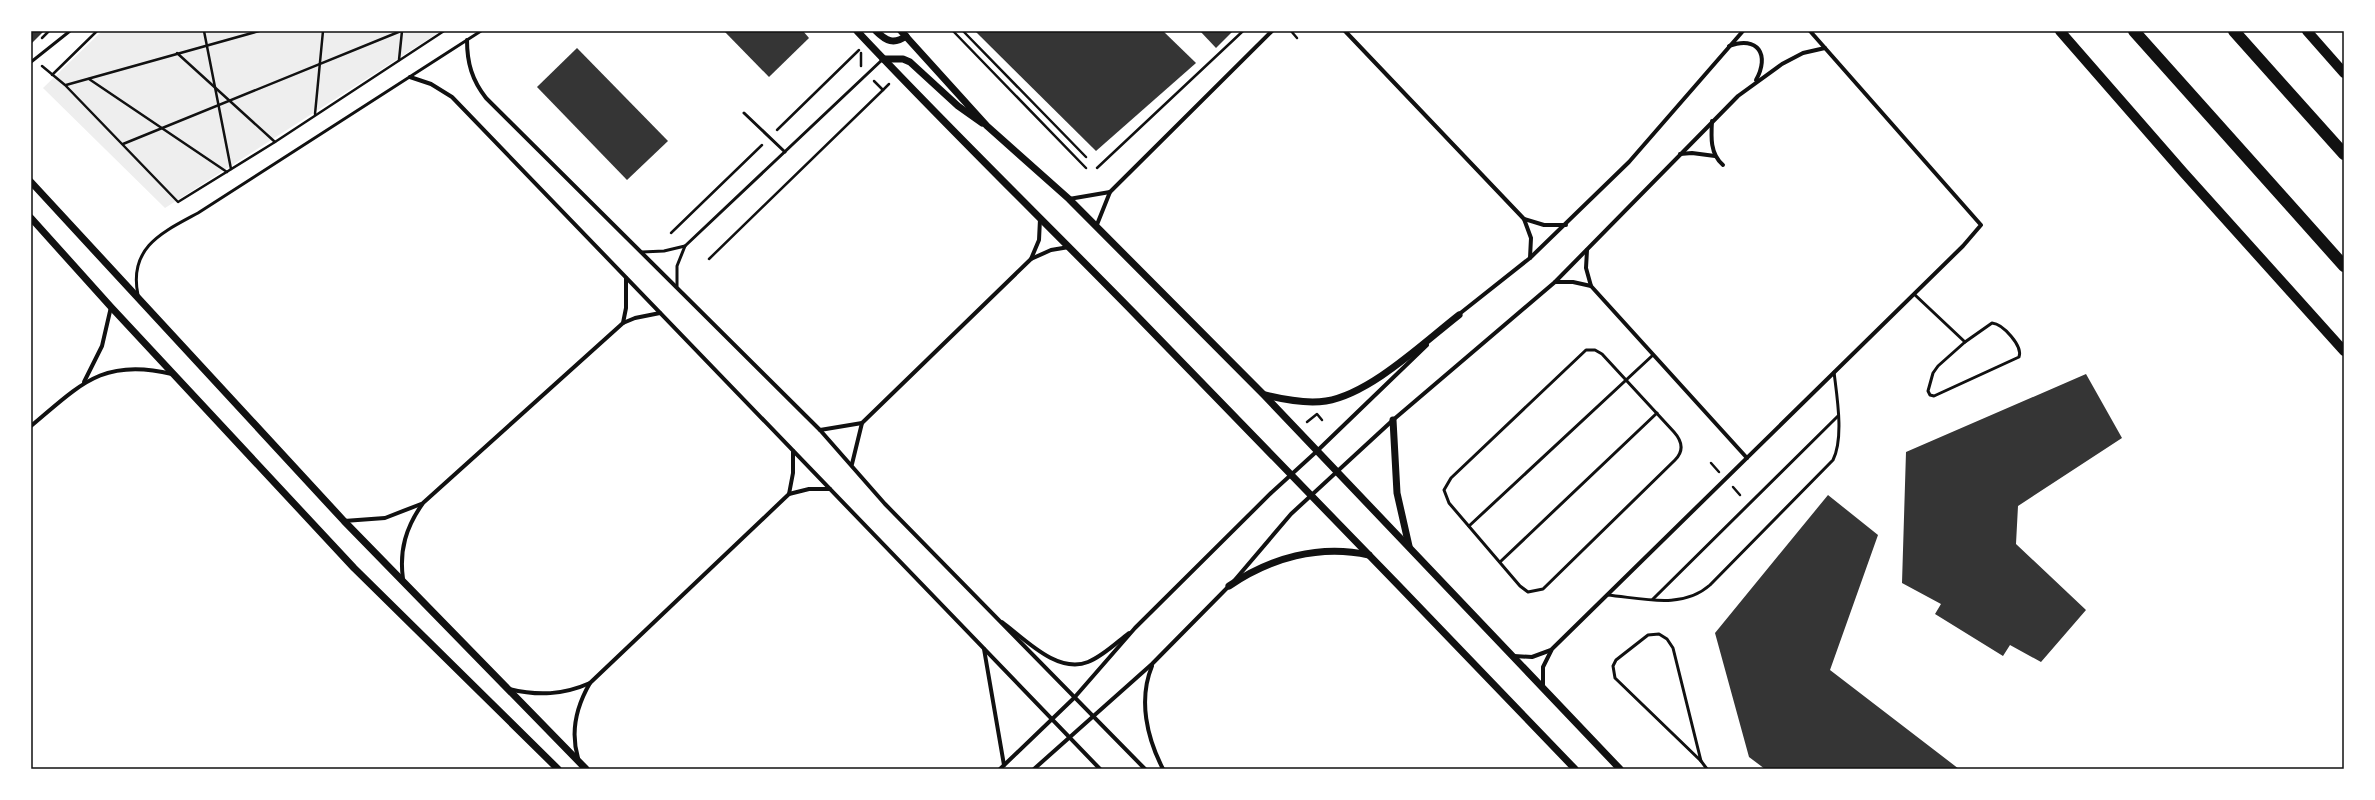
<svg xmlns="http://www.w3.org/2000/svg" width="2375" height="800" viewBox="0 0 2375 800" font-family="'PT Sans Narrow',sans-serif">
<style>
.green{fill:#eee}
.building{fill:#353535}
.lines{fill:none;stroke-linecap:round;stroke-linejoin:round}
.path{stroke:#111;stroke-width:2.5}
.service{stroke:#111;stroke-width:3}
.minor{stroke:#111;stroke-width:4}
.tertiary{stroke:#111;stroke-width:7}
.primary{stroke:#111;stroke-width:10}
.motorway{stroke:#111;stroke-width:12}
.neatline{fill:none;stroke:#111;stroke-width:1.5}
</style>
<rect width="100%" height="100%" fill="#fff"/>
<path class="green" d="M102,31H441L165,208L43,88Z"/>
<g class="building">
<path d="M31,31H44L31,44Z"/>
<path d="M724,31H803L809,38L769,77Z"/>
<path d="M975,31H1163L1196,63L1096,151Z"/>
<path d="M1200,31H1233L1216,48Z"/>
<path d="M577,48L668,141L627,180L537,87Z"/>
<path d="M2086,374L2122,438L2018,506L2016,544L2086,610L2041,662L2010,645L2003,656L1935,614L1941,604L1902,583L1906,452Z"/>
<path d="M1828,495L1878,535L1830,670L1959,769H1765L1749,757L1715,633Z"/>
</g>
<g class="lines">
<g class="path">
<path d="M204,31L231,169"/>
<path d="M953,31L1086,168"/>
<path d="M963,31L1086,157"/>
<path d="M1291,31L1297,38"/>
<path d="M42,38L49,31"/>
<path d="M177,53L275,142"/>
<path d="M861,53V66"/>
<path d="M399,60L402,31"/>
<path d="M42,66L65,85L178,202L275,142L444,31"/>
<path d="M52,75L97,31"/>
<path d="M89,79L227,172"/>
<path d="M874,81L883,90L889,84"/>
<path d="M66,85L259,31"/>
<path d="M315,114L323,31"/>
<path d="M777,130L859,50"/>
<path d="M123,144L401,31"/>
<path d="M1097,168L1243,31"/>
<path d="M671,233L762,145"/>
<path d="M709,259L883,90"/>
<path d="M1307,422L1317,414L1322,420"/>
<path d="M1711,463L1719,472"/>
<path d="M1733,487L1740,495"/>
</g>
<g class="service">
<path d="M31,62L70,31"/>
<path d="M744,113L785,152"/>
<path d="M642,252L664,251L685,246"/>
<path d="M677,286V266L685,246L883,59"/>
<path d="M1914,294L1965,342"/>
<path d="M138,295C128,247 163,232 198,213L481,31"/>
<path d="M1992,323C2003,324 2023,346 2019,357L1934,396L1930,395L1928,391L1933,373L1938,366L1965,342Z"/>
<path d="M1586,350H1595L1602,354L1674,432C1682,441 1684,451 1675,460L1543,589L1528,592L1520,586L1449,503L1444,490L1451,478Z"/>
<path d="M1469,526L1653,355"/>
<path d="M1500,562L1657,413"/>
<path d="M1607,595C1642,598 1682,610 1710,585L1833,460C1844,438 1837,397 1834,372"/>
<path d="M1653,599L1838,416"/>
<path d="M1659,634L1667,639L1673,648L1701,761L1615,678L1613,666L1616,660L1648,635Z"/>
<path d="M1701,761L1707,769"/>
</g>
<g class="minor">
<path d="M1345,31L1524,219L1531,238L1530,258"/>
<path d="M467,40C467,63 472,80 486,98L820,430L885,504L1145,769"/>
<path d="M1729,46C1758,35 1770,55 1756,80"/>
<path d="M410,77L431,84L452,97L1100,769"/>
<path d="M1712,121C1711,137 1710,154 1723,165"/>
<path d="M1680,154L1692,153L1715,156"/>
<path d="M1069,199L1110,192"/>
<path d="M1524,219L1544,225H1566"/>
<path d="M1096,227L1110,192L1272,31"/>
<path d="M1587,250L1586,268L1591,286L1747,458"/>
<path d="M1031,259L1039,240L1040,219"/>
<path d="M1555,282H1573L1591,286"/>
<path d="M1458,315L1530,258L1629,162L1743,31"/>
<path d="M623,323L626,308V278"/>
<path d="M84,382L102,346L111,307"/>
<path d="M31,426C80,385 103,357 172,374"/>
<path d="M820,430L862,423"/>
<path d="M852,464L862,423L1031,259L1051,250L1069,247"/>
<path d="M789,494L793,473V451"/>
<path d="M344,521L385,518L421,504"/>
<path d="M403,579C399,550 406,527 423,503L623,323L635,318L660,313"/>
<path d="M1234,581L1291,514L1393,420L1555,282L1738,96L1782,64L1803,53L1825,48"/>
<path d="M1002,622C1025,639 1057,674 1088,662C1103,656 1116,643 1129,633"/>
<path d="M984,649L1004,765"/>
<path d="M1514,656L1532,657L1551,650"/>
<path d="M1152,666C1138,700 1147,738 1163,769"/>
<path d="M1543,686V667L1552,649L1963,246L1981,225L1810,31"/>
<path d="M509,689C538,696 563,695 590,683"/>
<path d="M578,758C570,731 576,707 590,683L789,494L809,489H830"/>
<path d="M1000,769L1074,698L1135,628L1271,493L1316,452L1427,345"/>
<path d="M1034,769L1152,664L1229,586"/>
</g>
<g class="tertiary">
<path d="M857,31C948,128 1043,220 1136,315C1284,466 1429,617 1575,769"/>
<path d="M876,31C886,41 894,45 906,36"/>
<path d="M901,31L987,126L1069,199L1264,395L1620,769"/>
<path d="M883,59H903L910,62L958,106L982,123"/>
<path d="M31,182L344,521L586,769"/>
<path d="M31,218L111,307L354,568L558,769"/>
<path d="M1265,395C1285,400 1306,404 1326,401C1370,394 1423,343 1459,315"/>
<path d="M1393,420L1397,493L1409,546"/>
<path d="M1229,586C1270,558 1319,544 1369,555"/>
</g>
<g class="primary">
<path d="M2060,31L2183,172L2344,351"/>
<path d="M2307,31L2344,73"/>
</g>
<g class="motorway">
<path d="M2134,31L2344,266"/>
<path d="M2234,31L2344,154"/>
</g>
</g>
<rect width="2375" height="800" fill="none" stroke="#ffffff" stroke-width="64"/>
<rect x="32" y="32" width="2311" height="736" class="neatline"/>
</svg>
